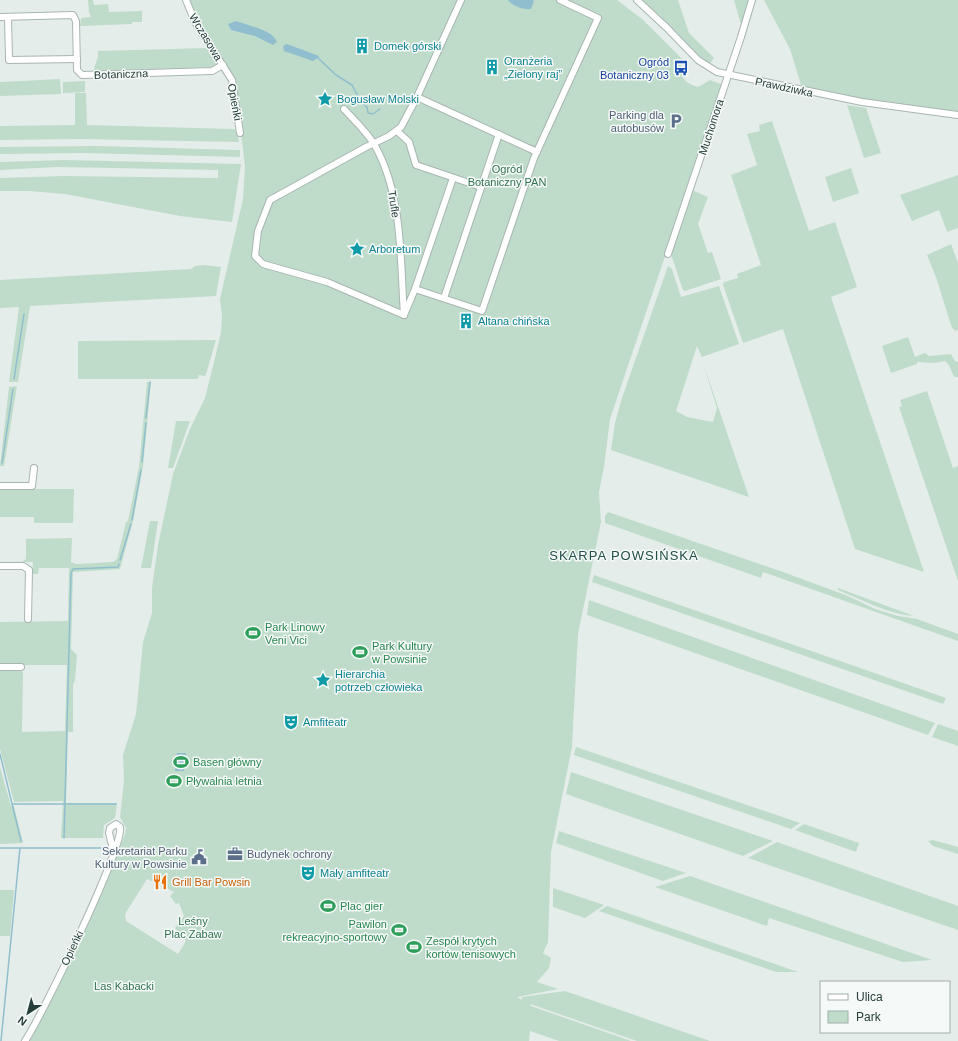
<svg xmlns="http://www.w3.org/2000/svg" width="958" height="1041" viewBox="0 0 958 1041" font-family="Helvetica,sans-serif">
<style>
.green{fill:#bfdcca;fill-rule:evenodd}
.water{fill:#90bece}
.lines{fill:none;stroke-linecap:round;stroke-linejoin:round}
.stream{stroke:#90bece;stroke-width:1.5}
.minor-casing{stroke:#a8b5b1;stroke-width:8}
.minor{stroke:#fff;stroke-width:6}
.labels{text-anchor:middle;dominant-baseline:central;stroke-width:3;stroke-linejoin:round;paint-order:stroke}
.street-label{font-size:11px;fill:#253e39;stroke:#f5f9f8}
.culture-label{font-size:11px;fill:#0d838f;stroke:#f5f9f8;text-anchor:start}
.transit-label{font-size:11px;fill:#164399;stroke:#f5f9f8;text-anchor:end}
.service-label{font-size:11px;fill:#4e5e75;stroke:#f5f9f8;text-anchor:end}
.park-label{font-size:11px;fill:#317251;stroke:#f5f9f8}
.leisure-label{font-size:11px;fill:#27864d;stroke:#f5f9f8;text-anchor:start}
.food-label{font-size:11px;fill:#c56008;stroke:#f5f9f8;text-anchor:start}
.quarter-label{font-size:13px;letter-spacing:1px;fill:#224f48;stroke:#f5f9f8}
</style>
<rect width="100%" height="100%" fill="#e5edea"/>
<g class="green">
<path d="M88,0H93L94,5L108,4L109,12L142,11V22H132V24L80,26L81,18L91,17L89,12Z"/>
<path d="M189,0H617L642,19L682,59C679,75 682,82 698,87L710,80L723,85L610,419L604,467L599,492L601,522L578,634L572,747L551,852L548,942L543,953L551,958L549,968L537,982L558,989L517,997L522,1000V997L565,991L710,1041H637L530,1004L531,1006L631,1041H559L530,1031L529,1041H29L57,988L109,874L125,834L126,828L120,817L124,780L123,755L136,714L143,642L152,613V588L158,545L173,474L190,429L205,398L215,358L221,332L222,316L220,299L243,199L245,167L235,80L214,45C213,38 209,37 205,33C197,25 193,10 189,0ZM147,879L174,892L170,896L176,904L179,903L184,916L175,928L186,941L178,954L126,921L125,914Z"/>
<path d="M642,0H678L689,33L714,58L709,65Z"/>
<path d="M734,0H749L742,28Z"/>
<path d="M764,0H958V112L906,107L802,88L790,49Z"/>
<path d="M207,48L217,64L213,67L94,71C94,64 99,60 98,51Z"/>
<path d="M60,79L61,94L0,96V82Z"/>
<path d="M85,81V92L63,93V82Z"/>
<path d="M75,93H86L87,125L234,129L237,131L239,142L81,139L0,140V126L75,125Z"/>
<path d="M847,105L866,108L881,153L864,158Z"/>
<path d="M772,121L809,231L835,222L857,287L831,297L924,572L855,549L783,329L743,343L723,285L724,282L738,278L737,274L761,265L731,175L757,165L747,134L760,131L759,125Z"/>
<path d="M97,146L240,150V157L84,153L0,154V147Z"/>
<path d="M65,160L241,164L232,222L180,216L65,194L29,191H0V178L63,176L218,178V170L57,167L0,170V162Z"/>
<path d="M851,168L859,193L833,202L825,177Z"/>
<path d="M958,175V228L947,232L939,210L912,221L900,195Z"/>
<path d="M692,190L708,197L698,224L708,253L712,252L721,279L685,291L683,290L671,254Z"/>
<path d="M951,244L958,263V330L956,331L952,328L936,277L927,255Z"/>
<path d="M203,265L221,267L216,296L30,306L18,382H9L19,307L0,308V280L191,269L195,266Z"/>
<path d="M668,266L672,269L681,297L719,286L739,344L702,357L697,346L676,411L687,417L713,422L717,408L702,360L749,497L611,450L615,423L622,398Z"/>
<path d="M908,337L915,357L925,353L929,356L951,354L955,361L958,362V377H954L949,365L945,361L934,363L917,362V364L891,373L882,346Z"/>
<path d="M216,340L206,374L205,376L199,375L198,379H78V341Z"/>
<path d="M147,382H151L143,467L133,521L120,569L73,572L71,649L77,655L75,680L73,685V732H68L66,803H117L115,818L104,825L103,838H61L63,801L14,802L0,749V669H19L23,672L22,732L65,731L67,665H0V622L68,621L69,568H39L38,574H32L33,562H22L26,559V539L72,538L71,562L77,564L113,562L117,559L126,522L128,521L139,467Z"/>
<path d="M17,386L4,466H0L9,387Z"/>
<path d="M927,391L953,468L958,466V581L899,407L902,406L900,400Z"/>
<path d="M176,421H190L173,468H168Z"/>
<path d="M0,489H74L73,523H34V517H0Z"/>
<path d="M608,512L783,572L848,596L875,609L898,616L917,619L958,634V641L763,572L761,578L605,523V516Z"/>
<path d="M150,521H158L151,568H141Z"/>
<path d="M594,575L946,698L943,704L592,582Z"/>
<path d="M838,588L914,616C887,614 863,600 838,590Z"/>
<path d="M589,600L935,723L928,735L587,615Z"/>
<path d="M938,724L958,731V746L932,737Z"/>
<path d="M576,747L800,823L791,829L574,755Z"/>
<path d="M0,767L11,806H14L23,843L0,844Z"/>
<path d="M571,772L773,841L743,856L566,794Z"/>
<path d="M804,824L859,843L856,852L795,830Z"/>
<path d="M559,831L686,873L663,881L556,843Z"/>
<path d="M933,840L958,847V854L933,846L928,841Z"/>
<path d="M777,842L958,906V930L748,858Z"/>
<path d="M690,876L932,960L903,962L769,918L767,926L655,887Z"/>
<path d="M553,888L604,905L585,918L582,917L553,907Z"/>
<path d="M0,890H14L10,936H0Z"/>
<path d="M607,906L798,972H776L599,911Z"/>
</g>
<g class="water">
<path d="M508,0H533L534,1L531,9C524,10 512,6 508,0Z"/>
<path d="M236,21C248,26 272,29 277,42L273,45L255,36L231,30L228,24Z"/>
<path d="M287,44L319,56L318,58L313,61L284,51L283,46Z"/>
<path d="M177,753H186L184,771H175Z"/>
</g>
<g class="lines">
<g class="stream">
<path d="M318,58L336,75L352,85L361,102L367,107L368,113L373,114L380,109"/>
<path d="M14,379L24,314"/>
<path d="M146,418L150,382"/>
<path d="M142,462L146,423"/>
<path d="M2,463L13,389"/>
<path d="M132,520L141,470"/>
<path d="M120,560L131,524"/>
<path d="M0,754L21,841"/>
<path d="M13,804H116"/>
<path d="M64,838L71,573L73,569L118,567L119,564"/>
<path d="M0,848H101"/>
<path d="M1,1041L20,848"/>
</g>
<g class="minor-casing">
<g id="minor">
<path d="M186,0L195,22L232,80L240,133"/>
<path d="M637,0L667,28L698,60L717,72L862,102L958,115"/>
<path d="M0,17L73,15L76,21L77,70L82,75L212,71L223,65"/>
<path d="M8,17L9,60L77,59"/>
<path d="M417,97L537,152"/>
<path d="M344,109C354,120 366,131 374,144C403,194 400,258 404,315"/>
<path d="M397,131L409,142L416,165L481,187"/>
<path d="M668,254L741,37L752,0"/>
<path d="M415,289L482,311L534,158L598,18L560,0"/>
<path d="M444,298L499,134"/>
<path d="M404,315L327,282L263,264L255,256L258,231L270,200L366,147L389,136L401,127L417,97L461,0"/>
<path d="M404,315L415,289L453,178"/>
<path d="M0,486H32L34,468"/>
<path d="M0,566H23L29,570L28,619"/>
<path d="M0,667H21"/>
<path d="M25,1041C41,1018 125,845 120,827L116,824L110,828L109,833L114,853"/>
</g>
</g>
<use href="#minor" class="minor"/>
</g>
<defs>
<g id="building-bare" transform="scale(1.2)"><path d="M-4-6H4V6H1V3H-1V6H-4ZM-2.5-4.3h1.7v1.8h-1.7ZM.8-4.3h1.7v1.8H.8ZM-2.5-1h1.7V.8h-1.7ZM.8-1h1.7V.8H.8Z" fill="#0f9aa8" stroke="#f5f9f8" stroke-width="2.5" paint-order="stroke"/></g>
<g id="bus-bare" transform="scale(1.2)"><path d="M-5-6H5V4H4V6H2V4H-2V6H-4V4H-5ZM-3.5-4V0h7V-4ZM-3.5 1.2v1.5H-2V1.2ZM2 1.2v1.5H3.5V1.2Z" fill="#1a4fb4" stroke="#f5f9f8" stroke-width="2.5" paint-order="stroke"/></g>
<g id="sight-bare" transform="scale(1.2)"><path d="M0-6L1.8-2.2L6-1.7L2.9 1.2L3.7 5.4L0 3.3L-3.7 5.4L-2.9 1.2L-6-1.7L-1.8-2.2Z" fill="#0f9aa8" stroke="#f5f9f8" stroke-width="2.5" paint-order="stroke"/></g>
<g id="parking-bare" transform="scale(1.2)"><path d="M-3.5-5.5H1a3.5 3.5 0 0 1 0 7H-1V5.5H-3.5ZM-1-3.4V-.6H.8a1.4 1.4 0 0 0 0-2.8Z" fill="#5c6f8a" stroke="#f5f9f8" stroke-width="2.5" paint-order="stroke"/></g>
<g id="stadium-bare" transform="scale(1.2)"><path d="M0-5a6.5 5 0 1 0 0 10a6.5 5 0 1 0 0-10ZM-3.5-1.8h7v3.6h-7Z" fill="#2e9e5b" stroke="#f5f9f8" stroke-width="2.5" paint-order="stroke"/></g>
<g id="theatre-bare" transform="scale(1.2)"><path d="M-5-5.5Q0-4 5-5.5V0Q5 5 0 6Q-5 5-5 0ZM-3.3-2.5H-1v1.5H-3.3ZM1-2.5H3.3v1.5H1ZM-2.8 1Q0 5.5 2.8 1Z" fill="#0f9aa8" stroke="#f5f9f8" stroke-width="2.5" paint-order="stroke"/></g>
<g id="office-bare" transform="scale(1.2)"><path d="M-6-3h4V-5.5h4V-3h4V5H-6ZM-1-4.5V-3h2v-1.5ZM-6 0V1H6V0Z" fill="#5c6f8a" stroke="#f5f9f8" stroke-width="2.5" paint-order="stroke"/></g>
<g id="civic-bare" transform="scale(1.2)"><path d="M-.6-6.5H3V-4.5H.6V-3L4-1V1h2V6H-6V1h2V-1L-.6-3ZM-1.2 2.5V6h2.4V2.5Z" fill="#5c6f8a" stroke="#f5f9f8" stroke-width="2.5" paint-order="stroke"/></g>
<g id="restaurant-bare" transform="scale(1.2)"><path d="M-5-6h1v4h1v-4h1v4h1v-4h1v5L-1.5 .5V6h-2V.5L-5-1ZM5-6V6H3V1.5H1.5Q1.5-4 5-6Z" fill="#e8710a" stroke="#f5f9f8" stroke-width="2.5" paint-order="stroke"/></g>
</defs>
<g fill-rule="evenodd">
<use href="#building-bare" x="362" y="46"/>
<use href="#building-bare" x="492" y="67"/>
<use href="#bus-bare" x="681" y="68"/>
<use href="#sight-bare" x="325" y="99"/>
<use href="#parking-bare" x="676" y="121"/>
<use href="#sight-bare" x="357" y="249"/>
<use href="#building-bare" x="466" y="321"/>
<use href="#stadium-bare" x="253" y="633"/>
<use href="#stadium-bare" x="360" y="652"/>
<use href="#sight-bare" x="323" y="680"/>
<use href="#theatre-bare" x="291" y="722"/>
<use href="#stadium-bare" x="181" y="762"/>
<use href="#stadium-bare" x="174" y="781"/>
<use href="#office-bare" x="235" y="854"/>
<use href="#civic-bare" x="199" y="857"/>
<use href="#theatre-bare" x="308" y="873"/>
<use href="#restaurant-bare" x="160" y="882"/>
<use href="#stadium-bare" x="328" y="906"/>
<use href="#stadium-bare" x="399" y="930"/>
<use href="#stadium-bare" x="414" y="947"/>
</g>
<g class="labels">
<g class="street-label">
<text transform="translate(206 37) rotate(59)">Wczasowa</text>
<text transform="translate(121 74) rotate(-2)">Botaniczna</text>
<text transform="translate(784 87) rotate(12)">Prawdziwka</text>
<text transform="translate(235 102) rotate(80)">Opieńki</text>
<text transform="translate(711 127) rotate(-72)">Muchomora</text>
<text transform="translate(394 204) rotate(81)">Trufle</text>
<text transform="translate(72 948) rotate(-64)">Opieńki</text>
</g>
<g class="culture-label">
<text x="374" y="46">Domek górski</text>
<text x="504" y="61">Oranżeria<tspan x="504" dy="13">„Zielony raj”</tspan></text>
<text x="337" y="99">Bogusław Molski</text>
<text x="369" y="249">Arboretum</text>
<text x="478" y="321">Altana chińska</text>
<text x="335" y="674">Hierarchia<tspan x="335" dy="13">potrzeb człowieka</tspan></text>
<text x="303" y="722">Amfiteatr</text>
<text x="320" y="873">Mały amfiteatr</text>
</g>
<g class="transit-label">
<text x="669" y="62">Ogród<tspan x="669" dy="13">Botaniczny 03</tspan></text>
</g>
<g class="service-label">
<text x="664" y="115">Parking dla<tspan x="664" dy="13">autobusów</tspan></text>
<text x="187" y="851">Sekretariat Parku<tspan x="187" dy="13">Kultury w Powsinie</tspan></text>
<text x="247" y="854" text-anchor="start">Budynek ochrony</text>
</g>
<g class="park-label">
<text x="507" y="169">Ogród<tspan x="507" dy="13">Botaniczny PAN</tspan></text>
<text x="193" y="921">Leśny<tspan x="193" dy="13">Plac Zabaw</tspan></text>
<text x="124" y="986">Las Kabacki</text>
</g>
<g class="leisure-label">
<text x="265" y="627">Park Linowy<tspan x="265" dy="13">Veni Vici</tspan></text>
<text x="372" y="646">Park Kultury<tspan x="372" dy="13">w Powsinie</tspan></text>
<text x="193" y="762">Basen główny</text>
<text x="186" y="781">Pływalnia letnia</text>
<text x="340" y="906">Plac gier</text>
<text x="387" y="924" text-anchor="end">Pawilon<tspan x="387" dy="13">rekreacyjno-sportowy</tspan></text>
<text x="426" y="941">Zespół krytych<tspan x="426" dy="13">kortów tenisowych</tspan></text>
</g>
<g class="food-label">
<text x="172" y="882">Grill Bar Powsin</text>
</g>
<g class="quarter-label">
<text x="624" y="555">SKARPA POWSIŃSKA</text>
</g>
</g>
<rect x="820" y="981" width="130" height="52" fill="#f5f9f8" stroke="#a2aeac"/>
<rect x="828" y="994" width="20" height="6" fill="#ffffff" stroke="#a2aeac"/>
<text x="856" y="1001" font-size="12" fill="#253e39">Ulica</text>
<rect x="828" y="1011" width="20" height="12" fill="#bfdcca" stroke="#a2aeac"/>
<text x="856" y="1021" font-size="12" fill="#253e39">Park</text>
<g transform="translate(28 1013) rotate(216)" stroke="#f5f9f8" stroke-width="3" paint-order="stroke">
<path d="M0-3L7 15L0 10L-7 15Z" fill="#253e39"/>
<text y="-6" font-size="11" font-weight="bold" text-anchor="middle" fill="#253e39">N</text>
</g>
</svg>
